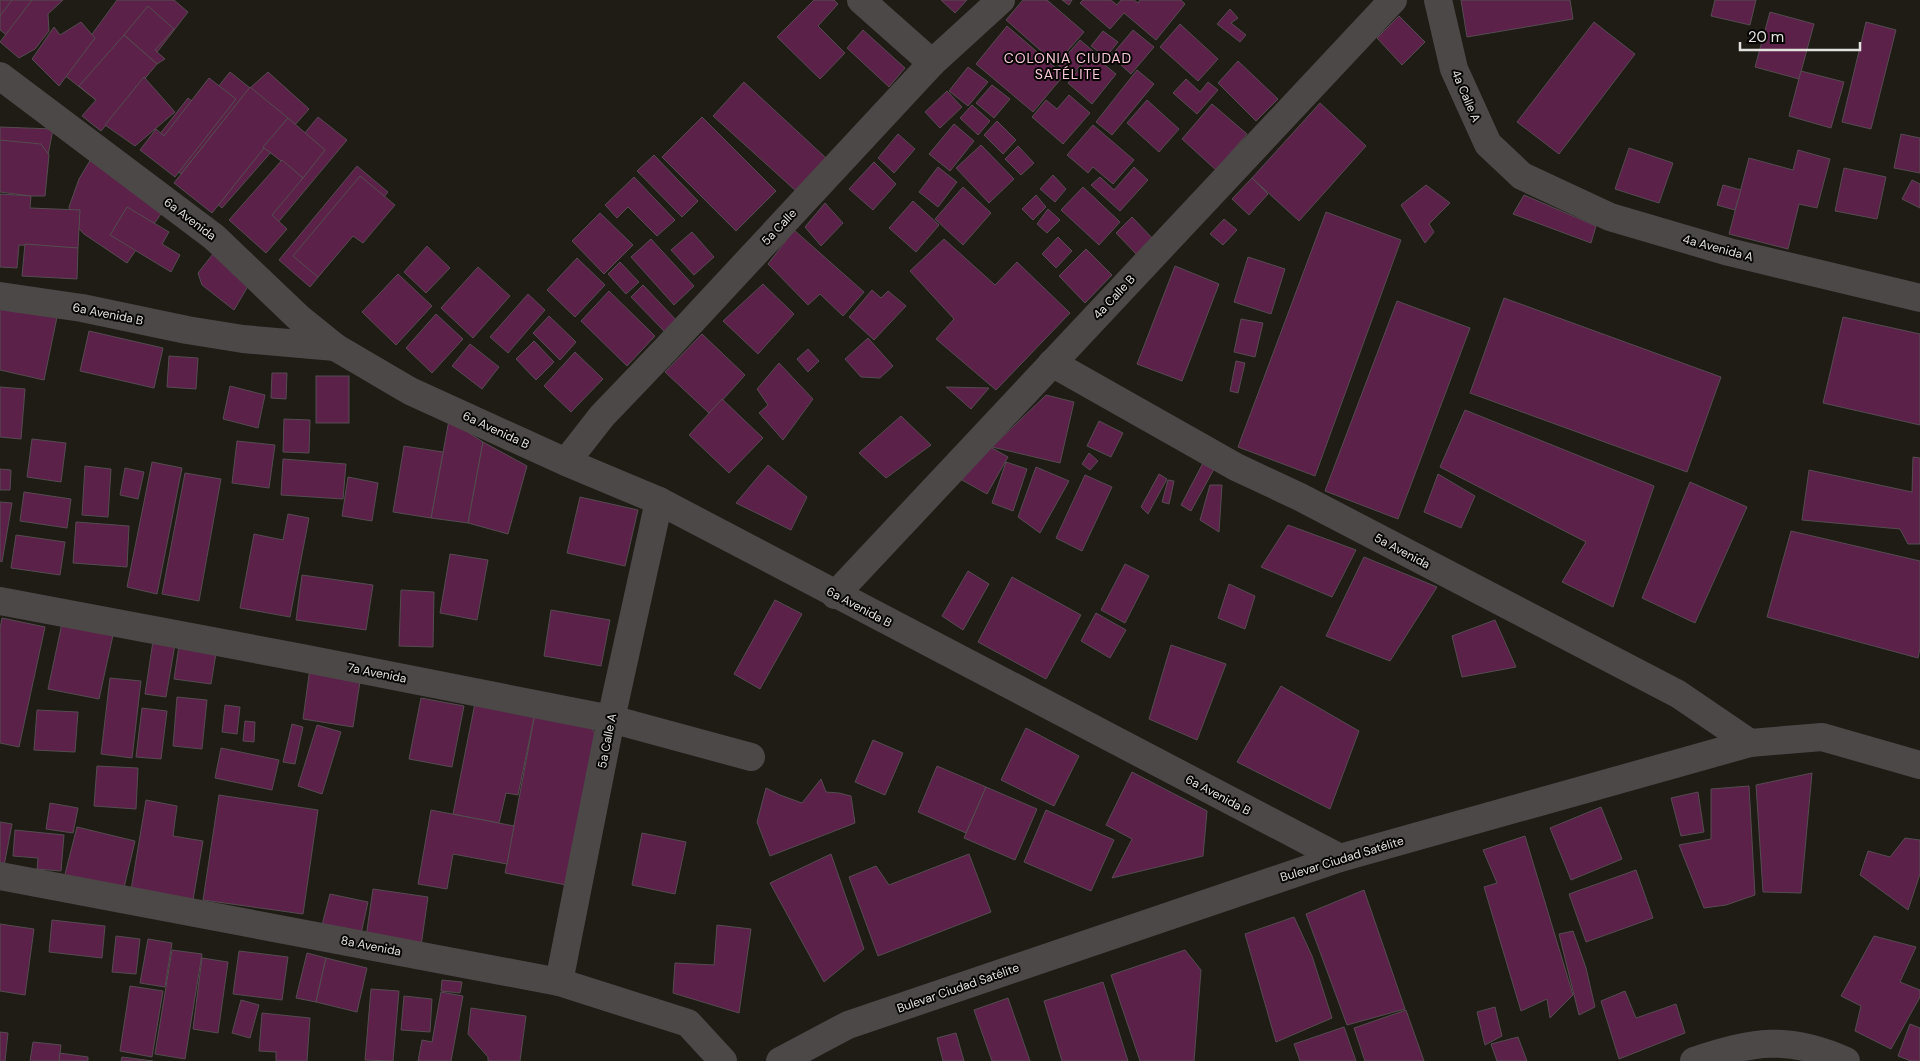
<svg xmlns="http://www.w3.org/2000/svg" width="1920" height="1061" viewBox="0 0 1920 1061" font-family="'DM Sans',sans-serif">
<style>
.building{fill:#5c2149;stroke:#544c50}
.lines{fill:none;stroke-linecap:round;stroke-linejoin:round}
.minor{stroke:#4c4848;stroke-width:28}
.labels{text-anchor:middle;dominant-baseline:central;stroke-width:4;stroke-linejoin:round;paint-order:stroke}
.street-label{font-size:12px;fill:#e3e1dd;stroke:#080605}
.neighbourhood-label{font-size:14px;letter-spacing:1px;fill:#f6c5d8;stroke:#080605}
</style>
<rect width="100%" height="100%" fill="#1f1c16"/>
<g class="building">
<path d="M0,0H35L9,37L0,30Z"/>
<path d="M0,0H12L0,16Z"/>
<path d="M32,0H63L48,14L49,31L35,49L19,58L0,42Z"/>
<path d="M117,0H174L188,12L111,112L63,74Z"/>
<path d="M814,0H834L838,4L818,26L845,53L820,79L777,37Z"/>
<path d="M941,0H967L955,13Z"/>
<path d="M1023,0H1047L1084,32L1056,64L1006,20Z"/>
<path d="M1062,0H1072L1069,5Z"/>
<path d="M1083,0H1111L1117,5L1121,0H1134L1138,3L1140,0H1181L1185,4L1156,40L1124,13L1110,29L1080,3Z"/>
<path d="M1461,0H1570L1573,19L1467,37Z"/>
<path d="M1715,0H1756L1750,25L1711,16Z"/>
<path d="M148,6L174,29L155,50L165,59L157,64L124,35Z"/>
<path d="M1230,9L1238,18L1231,23L1246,35L1240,42L1217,24Z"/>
<path d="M1770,12L1814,24L1799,79L1755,67Z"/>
<path d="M1399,16L1425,42L1402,65L1377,38Z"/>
<path d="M81,22L95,38L59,86L32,59L54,27L60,35Z"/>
<path d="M1594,22L1635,54L1559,154L1517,122Z"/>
<path d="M1866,22L1896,30L1871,129L1842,122Z"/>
<path d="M1180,24L1218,59L1198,81L1160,47Z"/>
<path d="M1007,26L1064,75L1033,112L976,64Z"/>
<path d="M863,30L905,68L889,87L847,48Z"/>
<path d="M1133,30L1154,47L1131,74L1111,56Z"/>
<path d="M1103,31L1118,42L1106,57L1091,46Z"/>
<path d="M124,35L157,64L101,131L82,116L96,100L79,86Z"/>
<path d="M1080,40L1093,51L1071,76L1058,65Z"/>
<path d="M1091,54L1116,74L1092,104L1068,83Z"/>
<path d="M1238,61L1278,99L1256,121L1218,83Z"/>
<path d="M968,67L988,82L968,106L949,91Z"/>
<path d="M1137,70L1154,84L1112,135L1096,122Z"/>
<path d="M1801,71L1844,82L1831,128L1789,116Z"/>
<path d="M230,72L250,88L181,174L149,148L188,98L201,108Z"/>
<path d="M268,72L309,109L222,208L181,174L250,88Z"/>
<path d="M144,77L175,112L135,146L105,125Z"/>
<path d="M209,78L236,99L175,177L140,150L156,129L164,136Z"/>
<path d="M1186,79L1200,92L1208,82L1218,90L1197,114L1173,93Z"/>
<path d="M744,82L826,158L796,191L713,116Z"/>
<path d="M992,85L1010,99L994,118L976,103Z"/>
<path d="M250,87L288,118L212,213L174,183Z"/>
<path d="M947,91L962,107L940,128L925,112Z"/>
<path d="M1069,95L1090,113L1063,144L1032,117L1046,100L1057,109Z"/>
<path d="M1147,100L1179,129L1159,152L1127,123Z"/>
<path d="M1320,103L1366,146L1299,221L1252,178Z"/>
<path d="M1212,104L1247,134L1216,170L1182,139Z"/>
<path d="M972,105L990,121L978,135L960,118Z"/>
<path d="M318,117L347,140L265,238L237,215Z"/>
<path d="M702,117L776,191L736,231L662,157Z"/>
<path d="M288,118L325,150L303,178L263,147Z"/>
<path d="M997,121L1016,140L1003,154L984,135Z"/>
<path d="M954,124L974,141L950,171L929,154Z"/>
<path d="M1093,125L1134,160L1113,184L1093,167L1088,173L1067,155Z"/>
<path d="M0,127L53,129L46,166L0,163Z"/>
<path d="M898,134L915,149L894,173L878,158Z"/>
<path d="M1901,134L1920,138V173L1894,168Z"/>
<path d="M0,140L41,144L49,155L45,196H31L0,192Z"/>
<path d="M981,145L1014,179L989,203L956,168Z"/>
<path d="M1018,146L1034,163L1021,175L1005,159Z"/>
<path d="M1629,148L1673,163L1659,203L1615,189Z"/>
<path d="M1798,150L1830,159L1817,208L1799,204L1788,249L1729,234L1749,158L1793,170Z"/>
<path d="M94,154L165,208L127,263L84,234L71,220L69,207L79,179Z"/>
<path d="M654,155L698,201L682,217L637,171Z"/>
<path d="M282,160L303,178L272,215L287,229L266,253L229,220Z"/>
<path d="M874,162L896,184L873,210L849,189Z"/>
<path d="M357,166L388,192L310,287L279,260Z"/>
<path d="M938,167L957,182L938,207L919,192Z"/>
<path d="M1134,167L1148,180L1120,211L1091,185L1100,177L1114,190Z"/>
<path d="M1844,168L1886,177L1877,219L1835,211Z"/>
<path d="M1053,175L1066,189L1055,202L1040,189Z"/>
<path d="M360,176L395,205L363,243L353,236L318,277L293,256Z"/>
<path d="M634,177L675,220L657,236L628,207L617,218L605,205Z"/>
<path d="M1252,178L1268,194L1249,215L1232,199Z"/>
<path d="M1912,180L1920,184V208L1902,199Z"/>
<path d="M1426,185L1450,203L1429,224L1434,232L1425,243L1401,205Z"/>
<path d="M1723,185L1741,190L1735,210L1717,205Z"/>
<path d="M963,187L991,213L963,245L935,219Z"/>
<path d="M1083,187L1120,222L1099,245L1061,210Z"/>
<path d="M0,194L31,196L30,208L80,210L78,248L19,245L17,268L0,267Z"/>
<path d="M1036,195L1046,207L1033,220L1022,209Z"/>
<path d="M1524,195L1596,226L1591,243L1513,214Z"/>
<path d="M913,201L939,225L916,252L889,228Z"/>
<path d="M825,203L843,223L821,246L805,227Z"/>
<path d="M127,207L169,232L162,244L180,255L171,272L110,235Z"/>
<path d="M1048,209L1060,220L1047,233L1037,224Z"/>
<path d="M1326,212L1401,240L1315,476L1238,447Z"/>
<path d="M600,213L633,245L604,274L572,241Z"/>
<path d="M1132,217L1156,242L1140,258L1116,233Z"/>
<path d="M1224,219L1237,230L1223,245L1210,234Z"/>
<path d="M794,230L864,292L843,316L820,294L808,305L768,264Z"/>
<path d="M692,232L714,257L694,275L671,250Z"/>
<path d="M1058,237L1072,251L1056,268L1042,254Z"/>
<path d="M651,239L694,286L674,305L631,257Z"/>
<path d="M944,239L995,285L1017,262L1070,313L996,390L936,339L954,319L910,271Z"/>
<path d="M25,244L78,248L77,279L22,276Z"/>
<path d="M427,246L450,268L426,293L404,272Z"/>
<path d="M1086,249L1112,275L1085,303L1059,276Z"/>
<path d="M216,250L251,281L234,310L202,285L198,273Z"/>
<path d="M1248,257L1285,269L1271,314L1234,302Z"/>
<path d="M577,258L605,285L575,317L547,290Z"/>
<path d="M620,262L639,282L626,294L608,274Z"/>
<path d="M1175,266L1219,284L1182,381L1137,364Z"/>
<path d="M478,267L510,296L473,338L441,308Z"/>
<path d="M398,274L432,306L396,345L362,312Z"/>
<path d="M763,284L794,314L758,354L723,321Z"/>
<path d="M643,285L677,321L665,332L631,297Z"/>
<path d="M872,290L881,298L888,291L906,306L874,340L849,317Z"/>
<path d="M609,291L655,336L627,366L581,321Z"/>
<path d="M528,294L545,310L508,353L490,337Z"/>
<path d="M1504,298L1721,377L1687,472L1470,393Z"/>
<path d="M1397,301L1470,328L1398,519L1325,491Z"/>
<path d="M0,308L57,317L44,380L0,370Z"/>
<path d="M436,314L463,339L432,373L406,348Z"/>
<path d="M549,316L576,342L560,360L533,333Z"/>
<path d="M1843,317L1920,334V425L1823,403Z"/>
<path d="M1241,319L1263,323L1255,357L1234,352Z"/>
<path d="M89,331L163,348L154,388L80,371Z"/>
<path d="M702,334L745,375L710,414L665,372Z"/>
<path d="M868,338L893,366L880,378L861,377L845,359Z"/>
<path d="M534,341L554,362L536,380L516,359Z"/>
<path d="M470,344L499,367L482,389L452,366Z"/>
<path d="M808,349L819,361L808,372L797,359Z"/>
<path d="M575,352L603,379L571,412L544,386Z"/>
<path d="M169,356L198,358L196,389L167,387Z"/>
<path d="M1236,361L1245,363L1238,393L1230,391Z"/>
<path d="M779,363L813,399L783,440L759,413L768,405L757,389Z"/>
<path d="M272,373H287L286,399L271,398Z"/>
<rect x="316" y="376" width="33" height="47"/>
<path d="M230,386L265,395L258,428L223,419Z"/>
<path d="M0,387L25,389L21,439L0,437Z"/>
<path d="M946,387L989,388L971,409Z"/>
<path d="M1046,395L1074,402L1060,463L992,447Z"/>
<path d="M722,399L763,438L729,473L689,435Z"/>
<path d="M1465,410L1654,486L1613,607L1562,582L1586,542L1440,467Z"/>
<path d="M901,416L931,445L886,478L859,453Z"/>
<path d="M284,419L310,420L309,453L283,452Z"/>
<path d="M449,420L483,442L468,523L431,518Z"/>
<path d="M1099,421L1123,433L1111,457L1087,446Z"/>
<path d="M32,439L66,443L61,482L27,477Z"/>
<path d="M237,441L275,445L269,488L232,483Z"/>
<path d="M483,442L527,466L508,534L468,523Z"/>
<path d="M983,443L1008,457L987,494L962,480Z"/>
<path d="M404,446L443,452L431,518L393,512Z"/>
<path d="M1089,453L1098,461L1090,470L1082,464Z"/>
<path d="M1913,457L1920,458V544H1908L1900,529L1802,520L1809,470L1912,492Z"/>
<path d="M283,459L346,464L343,499L281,495Z"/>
<path d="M152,462L182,468L157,594L127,587Z"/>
<path d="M1006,462L1027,469L1013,511L992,503Z"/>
<path d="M1203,463L1214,469L1191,511L1181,505Z"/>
<path d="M768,465L807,497L791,530L736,503Z"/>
<path d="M85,466L111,469L108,517L82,515Z"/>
<path d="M1036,467L1069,481L1040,533L1018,517Z"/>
<path d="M125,468L144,472L138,499L120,495Z"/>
<path d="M0,469L11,470L10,490H0Z"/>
<path d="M185,473L221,479L199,601L162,594Z"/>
<path d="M1159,474L1167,479L1148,514L1141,507Z"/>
<path d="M1438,474L1475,496L1461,528L1424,512Z"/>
<path d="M1085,475L1112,487L1082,551L1056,538Z"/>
<path d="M348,477L378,483L372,521L342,516Z"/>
<path d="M1168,480L1174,481L1169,504L1162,502Z"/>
<path d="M1690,482L1747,507L1695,623L1642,598Z"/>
<path d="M1210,485H1222L1219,532L1200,520Z"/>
<path d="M24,492L71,499L67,528L20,521Z"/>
<path d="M580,497L638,510L625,566L567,553Z"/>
<path d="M0,502L12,503L2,562L0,561Z"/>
<path d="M288,514L309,518L290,617L240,608L254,534L283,540Z"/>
<path d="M76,522L129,526L127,567L73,563Z"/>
<path d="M1288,525L1356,550L1332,597L1261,567Z"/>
<path d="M1791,531L1920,561V648L1918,658L1767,617Z"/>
<path d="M16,535L65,542L60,575L11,568Z"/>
<path d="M450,554L488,560L477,620L440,613Z"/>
<path d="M1364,557L1437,587L1390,661L1326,636Z"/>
<path d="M1125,564L1149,576L1125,623L1101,610Z"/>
<path d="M968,571L989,584L963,630L942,616Z"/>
<path d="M302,575L373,585L366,630L296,620Z"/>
<path d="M1012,577L1081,615L1046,679L978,642Z"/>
<path d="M1229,584L1255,596L1245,629L1218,618Z"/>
<path d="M401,590L434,592L433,647L399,646Z"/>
<path d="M775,600L802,614L760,689L734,674Z"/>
<path d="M551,610L610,620L601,666L544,656Z"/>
<path d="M1096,613L1126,630L1110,658L1081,641Z"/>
<path d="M64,614L115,626L99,699L48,689Z"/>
<path d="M2,618L45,627L19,747L0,743V628Z"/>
<path d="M1495,620L1516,667L1462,677L1452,636Z"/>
<path d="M153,641L175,644L166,697L145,694Z"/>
<path d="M1171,645L1226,664L1197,740L1149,719Z"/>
<path d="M179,646L216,653L211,684L174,679Z"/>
<path d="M310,668L361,675L353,727L303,719Z"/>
<path d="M110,678L141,681L132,758L101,754Z"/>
<path d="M1281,686L1359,731L1330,809L1237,762Z"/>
<path d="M477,693L536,708L518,795L506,793L499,823L453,814Z"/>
<path d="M177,697L207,700L202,749L173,746Z"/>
<path d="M421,698L464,706L452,767L409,759Z"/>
<path d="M225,705L240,707L237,734L222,732Z"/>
<path d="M142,708L167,711L161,759L136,757Z"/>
<path d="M536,708L585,715L597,738L578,847L572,846L566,885L505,873Z"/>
<path d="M37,710L78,712L75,752L34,750Z"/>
<path d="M245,721L255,722L254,742L243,741Z"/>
<path d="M292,724L303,727L295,764L283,762Z"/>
<path d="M317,725L341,732L322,794L298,786Z"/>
<path d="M1026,728L1079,756L1054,806L1001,780Z"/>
<path d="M873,740L903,753L885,795L855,782Z"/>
<path d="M221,748L279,760L272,790L215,778Z"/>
<path d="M97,766L138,768L136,809L94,806Z"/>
<path d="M937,766L986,787L966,833L918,812Z"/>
<path d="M1132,772L1207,811L1203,856L1112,878L1132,839L1106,825Z"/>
<path d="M1812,773L1801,893L1763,892L1756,785Z"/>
<path d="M821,779L826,792L839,793L851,796L855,823L770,856L757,822L766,788L780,795L802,803Z"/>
<path d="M1749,786L1755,895L1726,905L1704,908L1679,845L1711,839V789Z"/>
<path d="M986,787L1037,809L1015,860L964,838Z"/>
<path d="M1698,792L1704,832L1681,836L1671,798Z"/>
<path d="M219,795L318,810L303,914L203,900Z"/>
<path d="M146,800L177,806L173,836L203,841L192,906L130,896Z"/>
<path d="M50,803L78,808L73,833L46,829Z"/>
<path d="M1601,807L1622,859L1571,880L1550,828Z"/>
<path d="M431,810L514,826L507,864L453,854L447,889L418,884Z"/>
<path d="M1046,810L1114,840L1091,891L1024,862Z"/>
<path d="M0,822L12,824L4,866L0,865Z"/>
<path d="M77,827L135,841L123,892L64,878Z"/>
<path d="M15,830L64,835L61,871L37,869L38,858L13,856Z"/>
<path d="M642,833L686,842L675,894L632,885Z"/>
<path d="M1525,836L1573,995L1550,1018L1547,999L1521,1011L1484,887L1497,883L1483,850Z"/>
<path d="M1905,838L1920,840V874L1908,910L1860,875L1868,851L1890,857Z"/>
<path d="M831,854L864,949L824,982L770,883Z"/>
<path d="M969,854L991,912L878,956L849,877L876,866L889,885Z"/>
<path d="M1636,870L1653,918L1586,942L1569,894Z"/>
<path d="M373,889L428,897L421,946L366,937Z"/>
<path d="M1364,890L1405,1009L1347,1025L1306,914Z"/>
<path d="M330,894L368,902L360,938L321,929Z"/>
<path d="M1294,917L1312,956L1332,1018L1276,1042L1245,934Z"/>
<path d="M52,920L105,926L102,958L49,952Z"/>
<path d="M0,924L34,929L25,995L0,991Z"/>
<path d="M717,925L751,929L739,1013L673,993L675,963L714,965Z"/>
<path d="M1573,931L1586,968L1595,1007L1579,1015L1559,934Z"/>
<path d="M116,936L140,939L136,974L112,972Z"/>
<path d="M1874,936L1916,947L1900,982L1920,990V997L1891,1049L1855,1031L1861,1006L1841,996Z"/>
<path d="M148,939L172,943L165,987L140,983Z"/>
<path d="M172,950L202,954L185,1059L155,1054Z"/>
<path d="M1185,950L1201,970L1194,1061H1140L1111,975Z"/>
<path d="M239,951L288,957L282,1000L233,994Z"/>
<path d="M307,953L326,958L316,1002L296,998Z"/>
<path d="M202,958L228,962L218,1033L193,1029Z"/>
<path d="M326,958L367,968L357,1012L316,1002Z"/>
<path d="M442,980L462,982L460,993L441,991Z"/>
<path d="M1103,982L1128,1061H1062L1044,1001Z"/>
<path d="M130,986L163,991L152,1057L120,1051Z"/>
<path d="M371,989L399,991L393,1061L365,1060Z"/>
<path d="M1625,991L1636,1018L1676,1004L1685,1033L1619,1059L1601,1001Z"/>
<path d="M441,992L463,996L451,1061H418L422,1040L432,1042Z"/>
<path d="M404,996L432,999L430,1032L401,1030Z"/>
<path d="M1008,998L1030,1061H992L974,1010Z"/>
<path d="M241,1000L259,1005L250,1038L232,1033Z"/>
<path d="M1495,1007L1502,1036L1485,1045L1477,1012Z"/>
<path d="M471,1008L526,1016L520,1061H488V1057L468,1034Z"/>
<path d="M1406,1010L1424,1061H1365L1354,1028Z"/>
<path d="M262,1013L310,1018L307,1061H276V1052L259,1051Z"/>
<path d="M1910,1024L1920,1028V1061H1911L1898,1056Z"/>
<path d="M1344,1027L1356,1061H1300L1294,1044Z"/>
<path d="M0,1032L8,1033L5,1061H0Z"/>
<path d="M956,1033L964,1061H943L937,1038Z"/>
<path d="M1518,1037L1527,1061H1497L1491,1044Z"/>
<path d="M33,1042L61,1045L59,1061H30Z"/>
<path d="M60,1053L88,1057V1061H59Z"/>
<path d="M122,1057L153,1061H121Z"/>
</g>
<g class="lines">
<g class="minor">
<path d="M861,0L932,63"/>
<path d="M1438,0L1454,69L1488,144L1522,176L1610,217L1729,252L1920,298"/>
<path d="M0,76L214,237L299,318L335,347L410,391L566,462L659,501L1340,858"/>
<path d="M0,296L82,308L187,330L243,339L335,347"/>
<path d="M1052,363L1236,467L1300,497L1678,694L1750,743"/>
<path d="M566,462L602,416L668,347L932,63L1001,0"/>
<path d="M835,595L1393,0"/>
<path d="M0,601L302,658L611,719L751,757"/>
<path d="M0,876L559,982L688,1023L723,1061"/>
<path d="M559,982L611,719L659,501"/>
<path d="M780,1061L848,1025L1340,858L1750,743L1822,737L1920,765"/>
<path d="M1694,1061C1752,1041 1788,1035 1846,1061"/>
</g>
</g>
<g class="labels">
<g class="street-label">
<text transform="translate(1466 96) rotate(67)">4a Calle A</text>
<text transform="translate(190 219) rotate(37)">6a Avenida</text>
<text transform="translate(779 227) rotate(-47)">5a Calle</text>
<text transform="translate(1718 248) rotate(15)">4a Avenida A</text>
<text transform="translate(1114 297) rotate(-47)">4a Calle B</text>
<text transform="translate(108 314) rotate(11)">6a Avenida B</text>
<text transform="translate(496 430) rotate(25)">6a Avenida B</text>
<text transform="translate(1402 551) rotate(28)">5a Avenida</text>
<text transform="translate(859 607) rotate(28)">6a Avenida B</text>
<text transform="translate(377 673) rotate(11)">7a Avenida</text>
<text transform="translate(607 741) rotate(-79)">5a Calle A</text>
<text transform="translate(1218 795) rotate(28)">6a Avenida B</text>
<text transform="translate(1342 859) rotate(-17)">Bulevar Ciudad Satélite</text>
<text transform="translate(371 946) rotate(11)">8a Avenida</text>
<text transform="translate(958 988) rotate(-19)">Bulevar Ciudad Satélite</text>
</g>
<g class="neighbourhood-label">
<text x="1068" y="58">COLONIA CIUDAD<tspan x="1068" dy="16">SATÉLITE</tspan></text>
</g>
</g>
<path d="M1740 42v8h120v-8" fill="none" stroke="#e3e1dd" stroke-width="2.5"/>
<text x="1748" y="42" font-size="15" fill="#e3e1dd" stroke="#080605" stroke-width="4" paint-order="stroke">20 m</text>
</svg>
